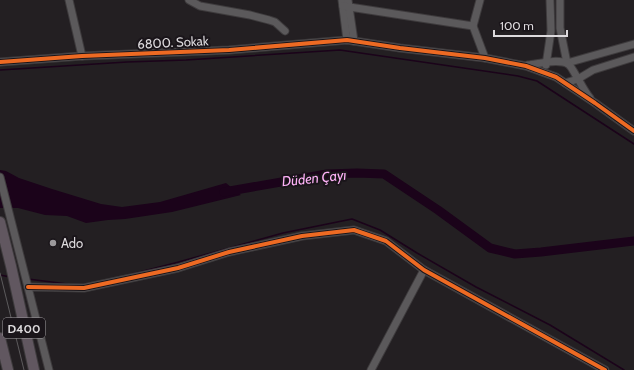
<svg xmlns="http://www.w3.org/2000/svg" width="634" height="370" viewBox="0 0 634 370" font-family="Cabin,sans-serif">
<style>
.water{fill:#1b031a}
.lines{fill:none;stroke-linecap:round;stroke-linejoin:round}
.stream{stroke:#1b031a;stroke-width:1.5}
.river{stroke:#1b031a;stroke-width:9}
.minor-casing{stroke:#3e3b3d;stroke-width:9}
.highway-casing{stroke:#3e3b3d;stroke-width:12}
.minor{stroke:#5b595b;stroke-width:7}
.highway{stroke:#615760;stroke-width:10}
.tram{stroke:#5d5b5d;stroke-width:1}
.cycleway-casing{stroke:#1a151a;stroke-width:6}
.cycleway{stroke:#ed6a23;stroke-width:4}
.poi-dot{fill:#9c999c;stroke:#1a151a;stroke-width:1.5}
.labels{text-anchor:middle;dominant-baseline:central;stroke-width:4;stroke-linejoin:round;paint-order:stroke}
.shield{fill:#1a151a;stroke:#a29fa2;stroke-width:1}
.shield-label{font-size:12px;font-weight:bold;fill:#dddadd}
.street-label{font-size:13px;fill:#dddadd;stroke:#1a151a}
.poi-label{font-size:13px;fill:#dddadd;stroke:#1a151a;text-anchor:start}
.water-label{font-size:14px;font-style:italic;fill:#ffb2f8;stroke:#1a151a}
</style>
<rect width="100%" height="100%" fill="#231f22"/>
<path class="water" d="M0,170L6,171L19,178L52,189L101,204L122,207L160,202L226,183L241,195L172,212L125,219L108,220L86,223L67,216L45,215L18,208H0Z"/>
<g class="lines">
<g class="stream">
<path d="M0,70L127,62L186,60L340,50L518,76L537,81L634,144"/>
<path d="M0,275L10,277"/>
<path d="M128,275L175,263L283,233L352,219L380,230L417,253L476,287L550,325L624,370"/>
<path d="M28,279L67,284"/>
</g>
<path class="river" d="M224,192L327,174L357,173L384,174L438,210L490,248L515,254L541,252L634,241"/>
<g class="minor-casing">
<g id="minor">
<path d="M69,0L82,56"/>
<path d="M189,0L200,6L250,15L269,20L275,22L285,31"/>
<path d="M342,0L347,40"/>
<path d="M348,0L354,41"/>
<path d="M480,0L473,26L485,58"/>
<path d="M560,0V28L567,63L634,44"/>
<path d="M343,6L473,26"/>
<path d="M0,62L82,56L229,50L347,40L400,48L485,58L526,66L556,77L595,103L634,131"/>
<path d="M528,65C538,64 558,58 568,64C572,67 574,73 577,77C581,84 585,92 590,98"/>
<path d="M546,65L551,31L550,0"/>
<path d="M565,83L578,79L593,70L634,57"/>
<path d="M0,177L49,370"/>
<path d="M28,287L84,288L178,268L229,252L302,236L354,230L386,241L424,270L605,370"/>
<path d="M371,370L424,270"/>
</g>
</g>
<g class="highway-casing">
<g id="highway">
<path d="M0,222L11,266L34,370"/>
<path d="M0,338L8,370"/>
</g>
</g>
<use href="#minor" class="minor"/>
<use href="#highway" class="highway"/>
<path class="tram" d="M0,273L24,370"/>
<g class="cycleway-casing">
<g id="cycleway">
<path d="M0,62L82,56L229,50L347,40L400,48L485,58L526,66L556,77L595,103L634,131"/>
<path d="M28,287L84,288L178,268L229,252L302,236L354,230L386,241L424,270L605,370"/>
</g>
</g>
<use href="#cycleway" class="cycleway"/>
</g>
<circle class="poi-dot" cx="53" cy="243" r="4"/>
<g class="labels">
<rect class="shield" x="3" y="318" width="42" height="20" rx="3"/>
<g class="shield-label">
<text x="24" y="328">D400</text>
</g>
<g class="street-label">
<text transform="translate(173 42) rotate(-3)">6800. Sokak</text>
</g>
<g class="poi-label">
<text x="61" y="243">Ado</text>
</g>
<g class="water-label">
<text transform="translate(314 178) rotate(-6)">Düden Çayı</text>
</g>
</g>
<path d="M494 30v6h73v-6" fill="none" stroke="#dddadd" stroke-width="2"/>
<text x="500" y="30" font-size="12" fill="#dddadd" stroke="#1a151a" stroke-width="3" paint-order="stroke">100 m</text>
</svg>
